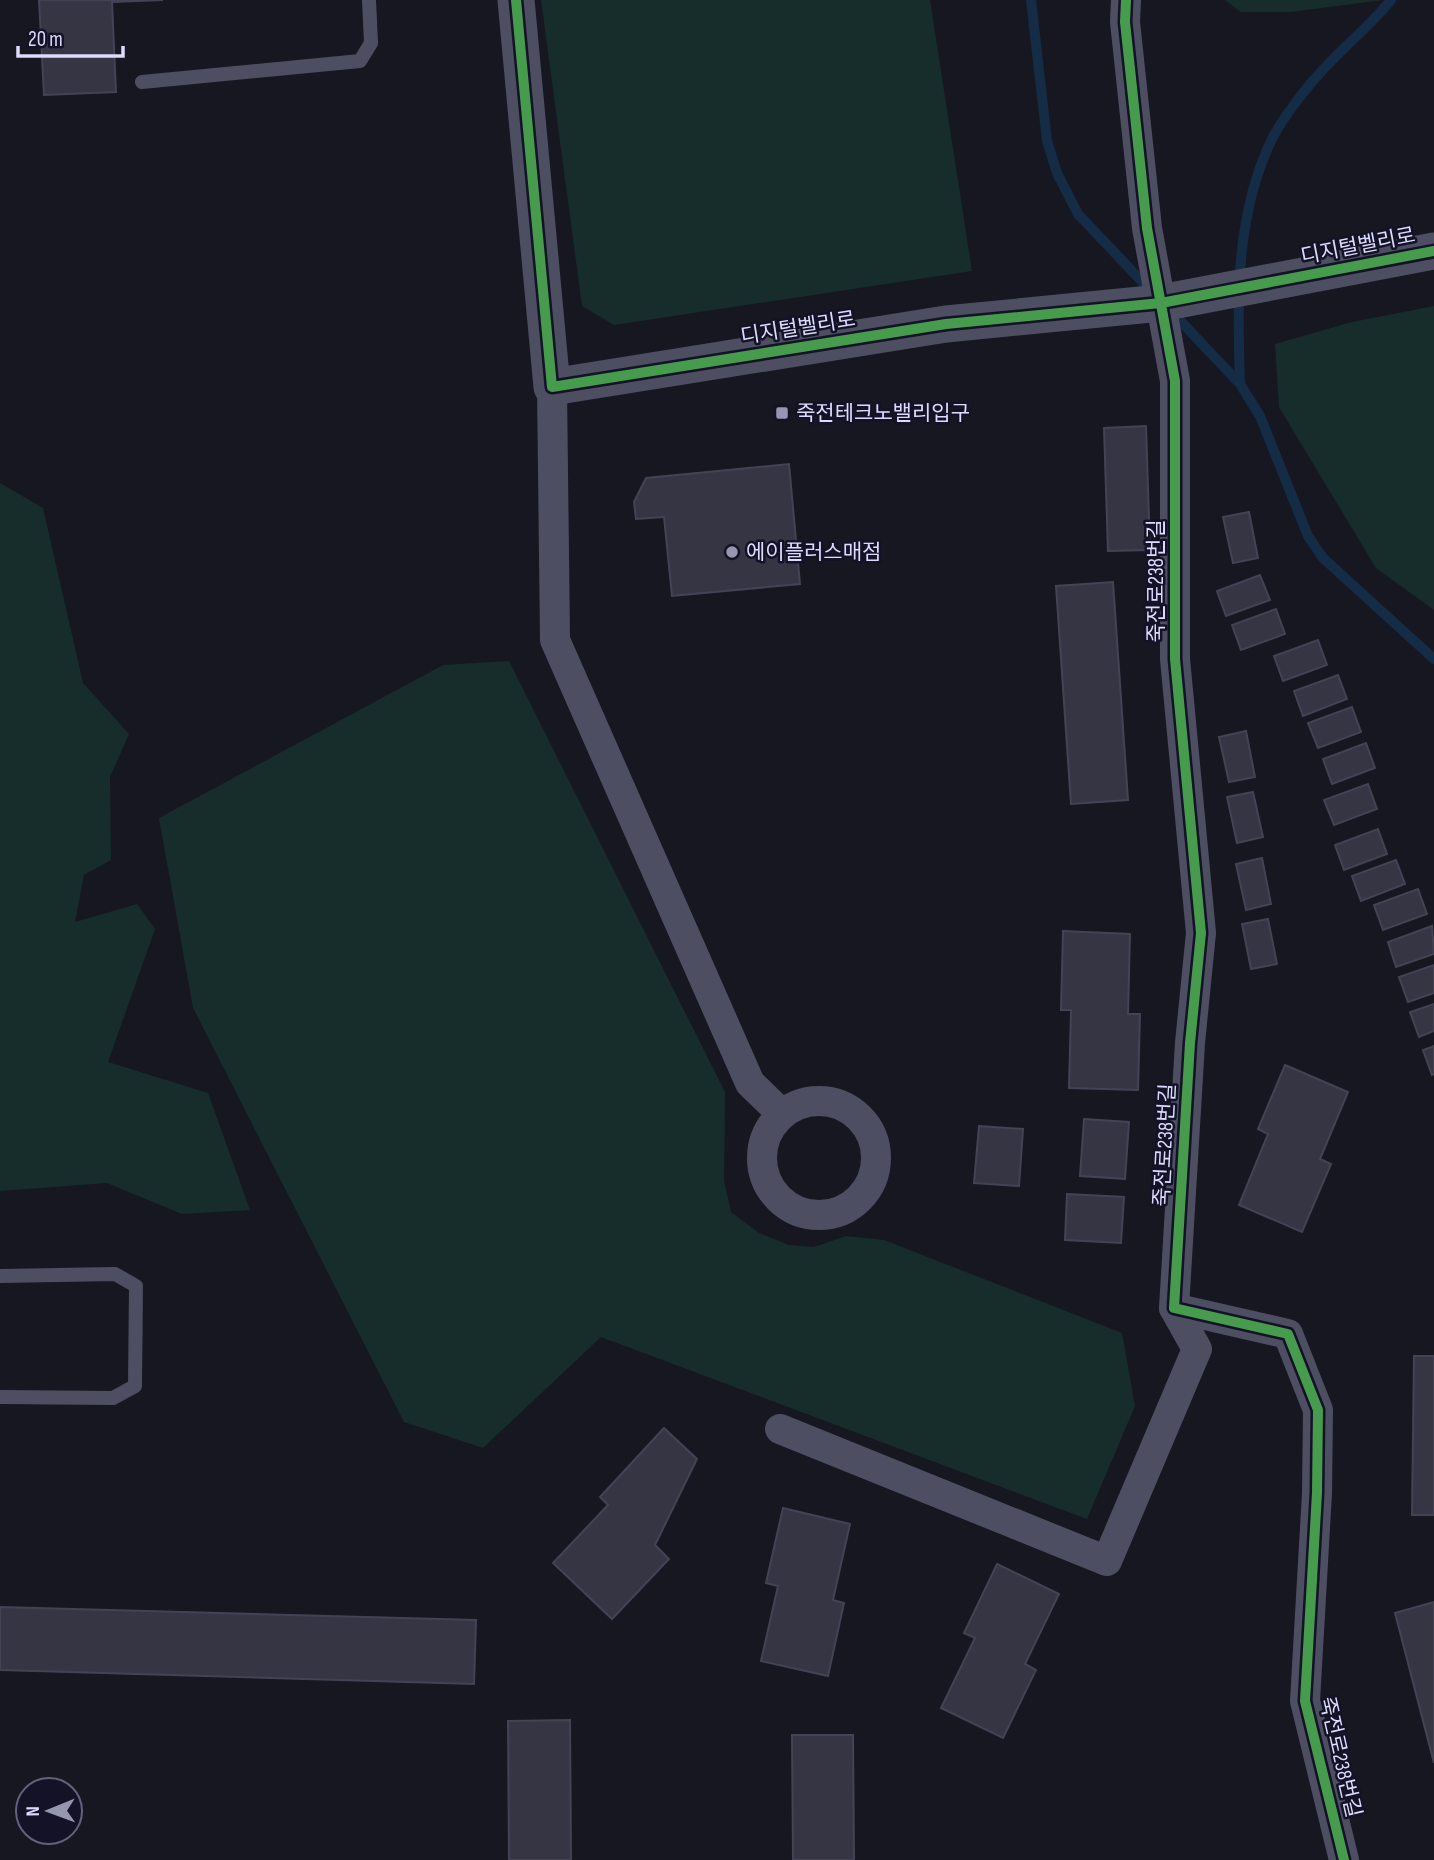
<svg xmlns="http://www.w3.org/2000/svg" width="1434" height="1860" viewBox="0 0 1434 1860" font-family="'Sofia Sans Condensed','Noto Sans KR',sans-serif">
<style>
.green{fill:#162d2b}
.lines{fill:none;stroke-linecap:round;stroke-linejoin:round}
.stream{stroke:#142c45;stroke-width:10}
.building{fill:#353544;stroke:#434355;stroke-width:2}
.service{stroke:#4d4e62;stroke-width:14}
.minor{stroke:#4d4e62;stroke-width:30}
.tertiary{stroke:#4d4e62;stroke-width:37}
.cycleway-casing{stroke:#131227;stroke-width:15}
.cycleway{stroke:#469c4c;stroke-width:10}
.poi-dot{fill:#9696b0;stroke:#131227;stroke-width:2.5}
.labels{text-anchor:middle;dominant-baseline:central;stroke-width:5;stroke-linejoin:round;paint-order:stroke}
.street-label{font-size:21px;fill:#dbdbfc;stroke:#131227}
.poi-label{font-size:21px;fill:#dbdbfc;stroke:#131227;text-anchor:start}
</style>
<rect width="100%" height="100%" fill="#171722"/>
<g class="green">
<path d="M541,0H930L972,271L614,325L582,306Z"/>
<path d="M1225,0H1383L1291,12H1241Z"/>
<path d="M1434,306V610L1376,568L1279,407L1275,344L1352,322Z"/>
<path d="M0,483L43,508L83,683L129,734L110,777L111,860L84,875L75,922L137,904L155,929L108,1062L208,1093L250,1210L182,1214L107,1183L0,1191Z"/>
<path d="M509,661L725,1092L724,1181L731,1212L759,1233L789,1245L814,1247L846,1236L884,1240L1122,1333L1135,1406L1087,1519L601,1337L483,1448L404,1422L193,1008L159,818L443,665Z"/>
</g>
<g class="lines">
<g class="stream">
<path d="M1031,0L1047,141L1057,173L1078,214L1150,290"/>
<path d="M1171,311L1240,384L1260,416L1308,536L1323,558L1434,659"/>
<path d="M1240,384C1237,302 1235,213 1273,137C1282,119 1306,88 1320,73C1343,47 1370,26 1391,0"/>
</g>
</g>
<g class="building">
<path d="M39,0H163L112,2L116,92L44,95Z"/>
<path d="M1146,426L1150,550L1108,551L1104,428Z"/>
<path d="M789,464L800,584L672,596L664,517L636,519L634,502L646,478Z"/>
<path d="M1249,512L1258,558L1233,563L1223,517Z"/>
<path d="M1260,575L1270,600L1226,616L1217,591Z"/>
<path d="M1113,582L1128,800L1071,804L1056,586Z"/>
<path d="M1276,609L1285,634L1241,650L1232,625Z"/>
<path d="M1318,640L1327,665L1283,681L1274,656Z"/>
<path d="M1338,675L1347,699L1303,716L1294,691Z"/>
<path d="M1352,707L1361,732L1318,748L1308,723Z"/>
<path d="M1246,731L1255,777L1229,782L1219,737Z"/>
<path d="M1366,743L1375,768L1332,784L1323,759Z"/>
<path d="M1368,784L1377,809L1334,825L1324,800Z"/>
<path d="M1253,792L1263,837L1237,843L1227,797Z"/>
<path d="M1378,829L1387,854L1344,870L1335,845Z"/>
<path d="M1262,858L1271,904L1246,910L1236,864Z"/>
<path d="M1396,860L1405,884L1361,901L1352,876Z"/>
<path d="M1418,889L1427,914L1383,930L1374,905Z"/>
<path d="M1268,919L1277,964L1251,969L1242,924Z"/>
<path d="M1432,926L1434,954L1396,967L1388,942Z"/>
<path d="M1063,931L1130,934L1128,1014H1140L1138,1090L1069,1088L1071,1010H1061Z"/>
<path d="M1434,965V993L1408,1002L1399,977Z"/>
<path d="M1434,1004V1031L1419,1037L1410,1012Z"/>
<path d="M1434,1046V1074L1432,1075L1423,1050Z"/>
<path d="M1285,1065L1348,1092L1320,1159L1331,1164L1302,1232L1239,1205L1268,1134L1258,1129Z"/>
<path d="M1084,1119L1129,1122L1125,1179L1080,1176Z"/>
<path d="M979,1126L1023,1129L1019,1186L974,1183Z"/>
<path d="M1067,1194L1124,1197L1121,1243L1065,1240Z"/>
<path d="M1414,1356H1434V1515H1412Z"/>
<path d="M664,1428L697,1459L655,1545L669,1559L612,1619L553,1563L608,1505L600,1497Z"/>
<path d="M783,1508L850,1524L833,1600L844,1603L828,1676L761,1661L778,1586L766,1583Z"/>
<path d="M997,1564L1059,1594L1025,1664L1036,1670L1003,1738L941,1708L975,1638L964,1633Z"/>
<path d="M1434,1602V1763L1395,1613Z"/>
<path d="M0,1607L476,1620L474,1684L0,1670Z"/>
<path d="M570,1720L571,1860H509L508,1721Z"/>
<path d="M792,1735H853L854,1860H793Z"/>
</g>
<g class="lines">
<g class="service">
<path d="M142,82L360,61L371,43L369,0"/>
<path d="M0,1276L115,1274L136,1286L135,1386L113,1398L0,1397"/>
</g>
<g class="minor">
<path d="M1126,0L1125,22L1147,228L1175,381V659L1201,933L1190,1043L1174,1308L1288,1334L1318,1410L1317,1493L1305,1701L1344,1860"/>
<path d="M552,387L555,640L750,1083L782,1114"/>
<circle cx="819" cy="1158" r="57"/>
<path d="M780,1429L1107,1561L1197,1349L1174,1308"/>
</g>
<path class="tertiary" d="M516,0L552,387L946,324L1161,303L1434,251"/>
<g class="cycleway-casing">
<g id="cycleway">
<path d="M516,0L552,387L946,324L1161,303L1434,251"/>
<path d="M1126,0L1125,22L1147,228L1175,381V659L1201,933L1190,1043L1174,1308L1288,1334L1318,1410L1317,1493L1305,1701L1344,1860"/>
</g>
</g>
<use href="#cycleway" class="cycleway"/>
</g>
<g class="poi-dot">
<rect x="775" y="406" width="14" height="14" rx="3.5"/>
<circle cx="732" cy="552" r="7"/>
</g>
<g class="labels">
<g class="street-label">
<text transform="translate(1358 246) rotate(-11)">디지털벨리로</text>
<text transform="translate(798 328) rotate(-9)">디지털벨리로</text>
<text transform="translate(1156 581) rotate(-90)">죽전로238번길</text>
<text transform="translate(1165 1145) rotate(-87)">죽전로238번길</text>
<text transform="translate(1340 1757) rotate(77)">죽전로238번길</text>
</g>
<g class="poi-label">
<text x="796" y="413">죽전테크노밸리입구</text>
<text x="746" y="552">에이플러스매점</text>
</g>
</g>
<g transform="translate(49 1811) rotate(269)"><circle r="33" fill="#131227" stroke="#63627c" stroke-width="2"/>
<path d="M0-5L12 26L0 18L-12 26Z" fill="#9696b0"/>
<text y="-10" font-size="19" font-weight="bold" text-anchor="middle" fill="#dbdbfc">N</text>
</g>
<path d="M18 46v10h105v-10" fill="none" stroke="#dbdbfc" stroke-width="3.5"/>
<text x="28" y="46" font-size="21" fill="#dbdbfc" stroke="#131227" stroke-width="5" paint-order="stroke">20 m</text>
</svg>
